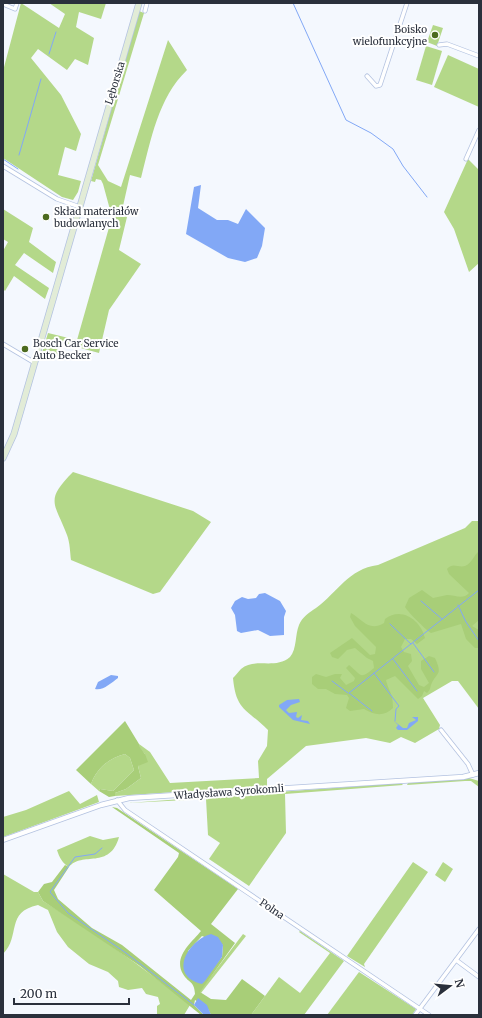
<svg xmlns="http://www.w3.org/2000/svg" width="482" height="1018" viewBox="0 0 482 1018" font-family="Merriweather,serif">
<style>
.green{fill:#b4d889}
.forest{fill:#a8ce78;fill-rule:evenodd}
.water{fill:#82a8f6}
.lines{fill:none;stroke-linecap:round;stroke-linejoin:round}
.stream{stroke:#82a8f6;stroke-width:1}
.minor-casing{stroke:#b3c2e0;stroke-width:5}
.tertiary-casing{stroke:#b3c2e0;stroke-width:6}
.secondary-casing{stroke:#b3c2e0;stroke-width:7}
.minor{stroke:#fff;stroke-width:3.5}
.tertiary{stroke:#fff;stroke-width:4.5}
.secondary{stroke:#e2ecd7;stroke-width:5.5}
.poi-dot{fill:#4c6a1f;stroke:#fff;stroke-width:1.5}
.labels{text-anchor:middle;dominant-baseline:central;stroke-width:4;stroke-linejoin:round;paint-order:stroke}
.poi-label{font-size:10px;fill:#2a303c;stroke:#fff;text-anchor:start}
.street-label{font-size:10px;fill:#2a303c;stroke:#fff}
</style>
<rect width="100%" height="100%" fill="#f4f8fe"/>
<g class="green">
<path d="M21,3L59,28L65,14L49,3H106L101,19L79,12L76,27L94,38L88,65L75,59L67,70L38,49L31,58L61,95L81,134L76,151L65,147L58,175L81,181L78,192L73,200L62,197L3,158V71Z"/>
<path d="M139,11L144,13L98,165L108,181L121,187L168,40L187,70C158,98 151,140 141,178L130,175L123,206L127,217L119,250L141,264L109,310L99,353L62,343L56,359L41,356L48,333L77,340L112,217L103,184L101,180L96,179L95,182L91,181Z"/>
<path d="M433,25L443,28L437,46L427,42Z"/>
<path d="M426,46L442,51L432,85L416,80Z"/>
<path d="M448,55L479,69V107L434,87Z"/>
<path d="M468,159L479,170V263L469,272L454,229L444,212Z"/>
<path d="M3,209L33,228L29,242L56,262L53,273L24,253L15,265L49,288L45,299L14,276L5,291L3,289V251L8,242L3,239Z"/>
<path d="M73,472L193,511L211,522L160,592L153,594L71,560C70,552 70,543 67,535C55,503 44,501 73,472Z"/>
<path d="M472,521H479V709L458,681H452L423,698L440,725L439,729L415,743L401,737L390,743L366,738L306,746L267,779V786L115,796V793L126,789L141,778L138,766L145,754L138,746L139,744L150,752L170,783L259,778L258,761L267,746L268,730C247,709 236,711 233,678C235,676 238,672 241,669C255,657 275,670 290,657C297,649 295,634 299,625C302,617 310,612 316,608C338,592 348,569 378,565L465,528Z"/>
<path d="M125,754L130,758L134,770L113,791L100,789L99,791L91,784C97,768 109,758 125,754Z"/>
<path d="M469,778L479,781V787L471,781H465L407,785L408,783Z"/>
<path d="M401,783L403,785L285,794L286,833L249,886L209,859L220,843L208,835L206,799L128,803Z"/>
<path d="M69,791L80,804L97,795L99,802L3,837V817L26,810Z"/>
<path d="M90,836L103,840L119,837C110,870 82,851 69,867C63,864 59,857 57,850Z"/>
<path d="M413,862L428,872L364,964L365,967L347,956Z"/>
<path d="M443,862L453,869L445,882L435,875Z"/>
<path d="M3,874L34,892H38L43,901C94,933 143,967 190,1005L184,1015H157V1006L160,1004L158,997L146,994L142,988L128,990L119,987L118,981L108,972L89,964L68,947L57,932L48,910L38,905C5,912 21,936 3,954Z"/>
<path d="M300,931L344,961L304,1015H251L279,977L300,993L330,953L299,932Z"/>
<path d="M243,934L246,936L201,993L199,992Z"/>
<path d="M359,972L416,1009L412,1015H327Z"/>
</g>
<g class="forest">
<path d="M479,551V620L472,626L479,630V648H475L466,639L461,624L431,633C426,630 408,612 405,607L409,598L422,590L433,598C438,597 442,596 447,595C455,595 463,600 469,593L449,574L447,569C453,562 458,568 465,566C472,563 474,555 479,551Z"/>
<path d="M351,613C363,620 369,632 384,623L385,619C401,606 421,620 425,638L417,644L411,639H405L401,647L404,652L411,654L412,661L408,666L419,685L424,687L429,683L421,669V661L429,656L435,658C443,676 437,671 431,685C430,689 430,690 427,693L424,691L422,696L418,699L395,676L386,680C389,693 393,692 393,708C384,717 374,715 364,709L350,711L346,708L349,698L347,695L335,694L326,689H318L312,684V677L316,674L326,677L335,674H342L340,678L346,685L354,681L355,678L346,668L349,665C361,674 359,681 374,668L373,661L367,658L355,648L347,650L338,659L332,657L330,653L352,638L370,655L375,654L376,647L355,626L350,617Z"/>
<path d="M125,721L139,744V746L145,754L148,762L138,766L141,778L126,789L115,793V796L109,797L99,791L100,789L113,791L134,770L130,758L125,754C109,758 97,768 91,784L76,770Z"/>
<path d="M112,807L117,808L238,889L211,924L235,943L200,992L211,999L226,1000L242,979L265,996L251,1015H211L208,1009L195,1000L194,1005L204,1015H201L140,966L43,901L38,892L44,884L52,882L65,865L69,867L54,890L58,899L92,928L122,945L191,1000L195,994C194,980 189,984 183,974C173,957 191,943 201,931L154,890L178,857L179,853ZM202,936L223,945L222,957L211,970L188,951Z"/>
</g>
<g class="water">
<path d="M201,185L198,208L217,220H228L238,224L246,209L265,228L262,246L257,258L245,262L228,258L186,234L194,187Z"/>
<path d="M265,593L280,601L286,611L284,617V635L270,636L258,630L241,633L237,631L235,615L231,608L235,601L242,597L248,599L256,598L259,594Z"/>
<path d="M111,675L118,676V678C111,683 103,691 95,689L98,682Z"/>
<path d="M299,699L300,702L291,705L286,710L289,713L297,712L296,717L298,718L302,715L301,720L308,721L310,724L293,720L279,707V705L287,700Z"/>
<path d="M412,717H418V721L407,730H398L396,728L398,725L394,721L403,728H407L409,723L416,720Z"/>
<path d="M211,934L218,937L223,945L222,957L205,981L202,984C167,976 188,940 211,934Z"/>
<path d="M198,998L207,1005L211,1015H204L194,1005Z"/>
</g>
<g class="lines">
<g class="stream">
<path d="M293,3L346,120L371,133L393,149L403,166L427,197"/>
<path d="M49,54L56,32"/>
<path d="M19,155L41,79"/>
<path d="M3,159L18,169"/>
<path d="M421,601L442,619"/>
<path d="M458,605L466,622L479,641"/>
<path d="M390,624L411,644"/>
<path d="M413,643L434,672"/>
<path d="M393,659L417,691"/>
<path d="M374,673L399,706L396,709L395,721"/>
<path d="M332,681L348,693"/>
<path d="M372,711L349,693L479,590"/>
<path d="M102,848L95,854L75,857L50,892L68,913L126,953L194,1005"/>
</g>
<g class="minor-casing">
<g id="minor">
<path d="M3,4L15,9L17,3"/>
<path d="M145,11L147,3"/>
<path d="M439,45L447,44L479,56"/>
<path d="M367,76L376,86L380,85L407,3"/>
<path d="M466,159L479,130"/>
<path d="M3,166L57,199L80,207"/>
<path d="M3,344L35,363"/>
<path d="M441,730L468,764L473,775"/>
<path d="M117,800L125,810L429,1015"/>
<path d="M456,960L479,977"/>
<path d="M415,1015L479,929"/>
</g>
</g>
<g class="tertiary-casing">
<path id="tertiary" d="M3,840L101,805L129,798L463,777L479,773"/>
</g>
<g class="secondary-casing">
<path id="secondary" d="M3,458L14,434L139,3"/>
</g>
<use href="#minor" class="minor"/>
<use href="#tertiary" class="tertiary"/>
<use href="#secondary" class="secondary"/>
</g>
<g class="poi-dot">
<circle cx="435" cy="35" r="4"/>
<circle cx="46" cy="217" r="4"/>
<circle cx="25" cy="349" r="4"/>
</g>
<g class="labels">
<g class="poi-label">
<text x="427" y="29" text-anchor="end">Boisko<tspan x="427" dy="12">wielofunkcyjne</tspan></text>
<text x="54" y="211">Skład materiałów<tspan x="54" dy="12">budowlanych</tspan></text>
<text x="33" y="343">Bosch Car Service<tspan x="33" dy="12">Auto Becker</tspan></text>
</g>
<g class="street-label">
<text transform="translate(115 83) rotate(-73)">Lęborska</text>
<text transform="translate(229 792) rotate(-4)">Władysława Syrokomli</text>
<text transform="translate(272 909) rotate(34)">Polna</text>
</g>
</g>
<rect width="482" height="1018" fill="none" stroke="#2a303c" stroke-width="8"/>
<g transform="translate(450 986) rotate(74)" stroke="#ffffff" stroke-width="3" paint-order="stroke">
<path d="M0-3L7 15L0 10L-7 15Z" fill="#2a303c"/>
<text y="-6" font-size="11" font-weight="bold" text-anchor="middle" fill="#2a303c">N</text>
</g>
<path d="M14 998v6h115v-6" fill="none" stroke="#2a303c" stroke-width="2"/>
<text x="20" y="998" font-size="12" fill="#2a303c" stroke="#ffffff" stroke-width="3" paint-order="stroke">200 m</text>
</svg>
